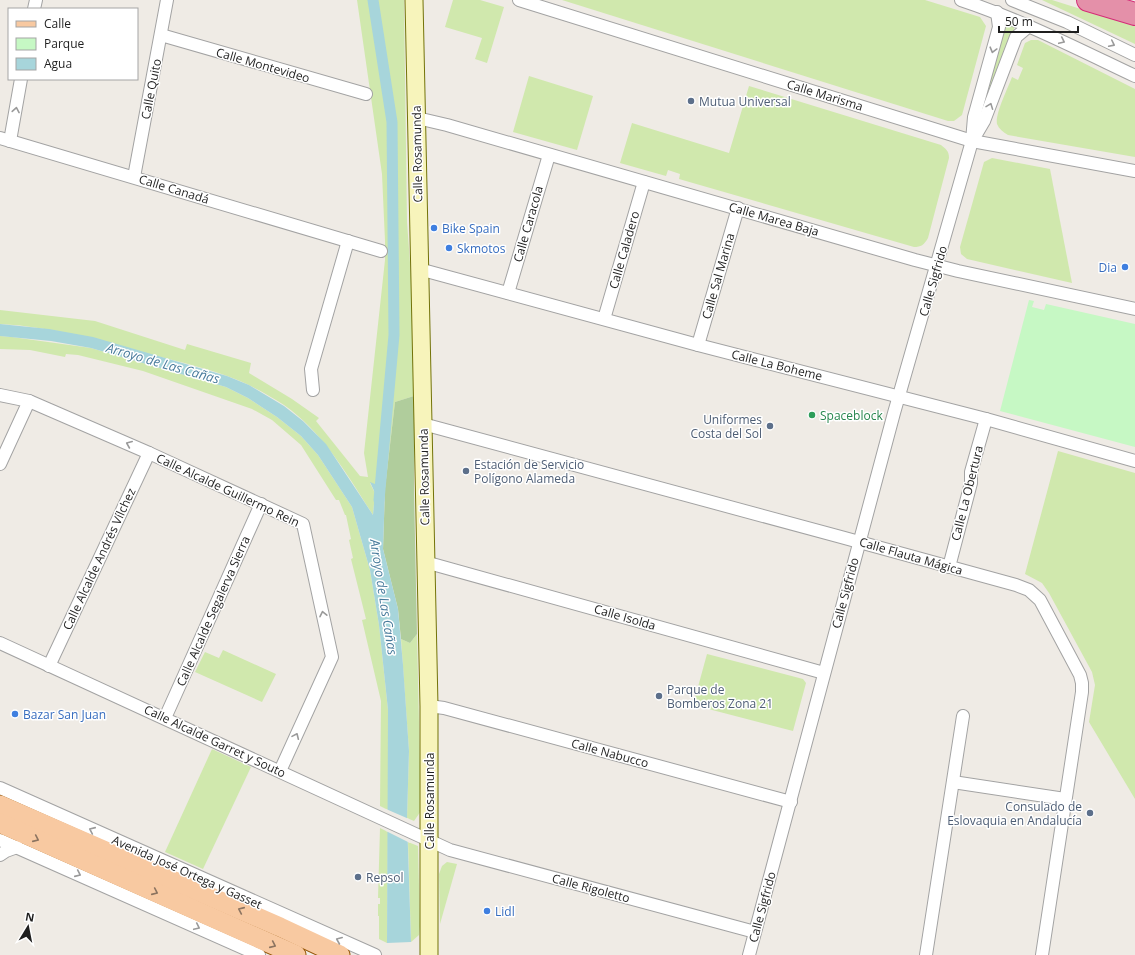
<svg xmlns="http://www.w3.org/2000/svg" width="1135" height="955" viewBox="0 0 1135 955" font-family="'Open Sans',sans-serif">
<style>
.grass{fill:#d0e8ad}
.forest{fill:#b0cd9c}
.park{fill:#c6f8c4}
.water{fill:#a7d5db}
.pier{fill:#efebe5}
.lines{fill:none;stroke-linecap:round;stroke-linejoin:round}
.canal{stroke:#a7d5db;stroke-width:11}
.street-casing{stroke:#a3a3a3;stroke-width:14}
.secondary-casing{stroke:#737309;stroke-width:19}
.primary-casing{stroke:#945505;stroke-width:21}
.highway-casing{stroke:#d52b78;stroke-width:24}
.street{stroke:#fff;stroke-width:12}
.secondary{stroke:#f7f4bb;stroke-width:17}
.primary{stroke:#f8c9a1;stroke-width:19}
.highway{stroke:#e490a9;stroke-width:22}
.oneway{stroke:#9a9a9a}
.oneway2{stroke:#8c7460}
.service-dot{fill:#5c6f8a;stroke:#fff;stroke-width:1.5}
.shop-dot{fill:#3f7fe0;stroke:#fff;stroke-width:1.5}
.leisure-dot{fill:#2e9e5b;stroke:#fff;stroke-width:1.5}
.labels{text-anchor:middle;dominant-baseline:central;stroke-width:3;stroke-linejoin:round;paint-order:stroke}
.street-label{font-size:12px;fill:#1f1f1f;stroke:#fff}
.service-label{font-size:12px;fill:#4e5e75;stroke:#fff;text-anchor:start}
.shop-label{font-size:12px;fill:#366cbe;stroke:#fff;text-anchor:start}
.leisure-label{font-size:12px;fill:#27864d;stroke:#fff;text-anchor:start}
.water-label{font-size:13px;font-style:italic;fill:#487b9c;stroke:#fff}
</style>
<rect width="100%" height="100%" fill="#efebe5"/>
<g class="grass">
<path d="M357,0H404L407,222L413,303L414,396L395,402L385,488L370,483L375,493L373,515C348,476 323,432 284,405C267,394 247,383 227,376C205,368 180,362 157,356C105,341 54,327 0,324V310L95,321L185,350L187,344L251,363L249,373L292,399L319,418L316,421L360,476L368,477L364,453L385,260V241L382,174Z"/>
<path d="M453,0H480L504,7L487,63L475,59L482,38L445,27Z"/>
<path d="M562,0H925L980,17L986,26L962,115L954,121H948Z"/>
<path d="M1042,0H1052L1135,26V44Z"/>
<path d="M1007,23L1015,26L1014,30L981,115L1004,24Z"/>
<path d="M1031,40H1038L1135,89V157L1008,135C1003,132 999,129 997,124C995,114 1008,88 1012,77L1018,80L1023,68L1017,65L1025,43Z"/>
<path d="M529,76L593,96L577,150L513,132Z"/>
<path d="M749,86L941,145C946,149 949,151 949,158L928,238C924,245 921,247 914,247L679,179L680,174L668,170L666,176L620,163L632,123L729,153Z"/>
<path d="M992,158L1050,169L1072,283L967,259L961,254L960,247L984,162Z"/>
<path d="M0,336L12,337L91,348L226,387L248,398L277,417L301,436L318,455L352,507L370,570L379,625L388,710V810L380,806L381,701L362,620L366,619L351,559L353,558L349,540L351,539L346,515H345L339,500H336L301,445L272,420L252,409L143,371L78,355L66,354L65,357L30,350L0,349Z"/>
<path d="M1058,451L1135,473V799L1089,722L1095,685L1092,672L1049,593L1042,583L1025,574Z"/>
<path d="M417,634L421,811L414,821L407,818L409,751L401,639L410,643Z"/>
<path d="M223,650L276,674L262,702L195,672L205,652L219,658Z"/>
<path d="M707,654L803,679L806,683L793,731L693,705Z"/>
<path d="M212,749L251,767L203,869L165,852Z"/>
<path d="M380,828L388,832L387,943L379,939V916H378V904H380V898H378Z"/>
<path d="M408,842L418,846L420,926L419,935L411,942Z"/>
<path d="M447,862L457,864L440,924L439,874L442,866Z"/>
</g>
<path class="forest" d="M414,396V489L417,634L410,643L401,639L398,609L383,549L385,488L395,402Z"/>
<path class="park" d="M1029,300L1034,301L1032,307L1044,310L1046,304L1135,324V447L1000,411Z"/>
<path class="water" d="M0,324L49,329L93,337L227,376L249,385L284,406L303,421L326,444L373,515L375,493L370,482L385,488L383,549L398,609L403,665L409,751L407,818L411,942L387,943L388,710L379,625L370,570L352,507L318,455L301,436L277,417L248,398L226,387L91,348L51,341L0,336Z"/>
<path class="pier" d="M386,809L409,819L410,843L386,831Z"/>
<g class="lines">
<path class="canal" d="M373,0L392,122L394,335L379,500"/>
<g class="street-casing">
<g id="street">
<path d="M519,0L972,141L1135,171"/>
<path d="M961,0C1021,20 1078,49 1135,76"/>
<path d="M1012,0L1067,22L1135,55"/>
<path d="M34,9L36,0"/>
<path d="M161,35L366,94"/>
<path d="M417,118L447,125L915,260L958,271L1135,309"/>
<path d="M0,138L381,251"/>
<path d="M974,138L984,121L1016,37L1029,26"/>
<path d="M10,141L21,79"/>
<path d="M134,177L167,0"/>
<path d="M419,269L698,345L986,419L1135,461"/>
<path d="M508,293L549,155"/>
<path d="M604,319L644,182"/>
<path d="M698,345L738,208"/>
<path d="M313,390L311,369L348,241"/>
<path d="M0,395L29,401L149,453L303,524L332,657L280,771"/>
<path d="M423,424L841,537L1016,585L1029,590L1040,600L1080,675L1082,683V692L1042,955"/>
<path d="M0,464L29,401"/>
<path d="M425,562L824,673"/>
<path d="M949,567L971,483V472L986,419"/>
<path d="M0,643L450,850L755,932"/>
<path d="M49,666L149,453"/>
<path d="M429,706L444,708L791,802"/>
<path d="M165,718L261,504"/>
<path d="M953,782L1065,799"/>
<path d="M0,788L375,955"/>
<path d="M0,840L259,955"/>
<path d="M0,855L6,851L17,847"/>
<path d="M749,955L894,413L972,141L974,117L999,27L997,12"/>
<path d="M926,955L963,716"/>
</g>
</g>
<g class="secondary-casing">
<path id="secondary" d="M414,0L429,706V955"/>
</g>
<g class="primary-casing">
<g id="primary">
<path d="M0,805L280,927L340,955"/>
<path d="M0,823L296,955"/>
</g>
</g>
<g class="highway-casing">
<path id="highway" d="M1088,0L1135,14"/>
</g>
<use href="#street" class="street"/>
<use href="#secondary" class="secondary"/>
<use href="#primary" class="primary"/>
<use href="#highway" class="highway"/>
</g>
<defs><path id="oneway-chevron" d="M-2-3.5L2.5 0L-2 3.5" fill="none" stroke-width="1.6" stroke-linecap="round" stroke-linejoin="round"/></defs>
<g class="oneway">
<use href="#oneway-chevron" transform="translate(1062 41) rotate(25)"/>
<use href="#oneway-chevron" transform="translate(1112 44) rotate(26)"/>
<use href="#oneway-chevron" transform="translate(993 50) rotate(105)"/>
<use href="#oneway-chevron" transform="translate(990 106) rotate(-69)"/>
<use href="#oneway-chevron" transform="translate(16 110) rotate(-80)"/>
<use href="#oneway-chevron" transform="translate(129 444) rotate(-157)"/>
<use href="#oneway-chevron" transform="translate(323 614) rotate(-102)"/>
<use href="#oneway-chevron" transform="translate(296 736) rotate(-66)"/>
<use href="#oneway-chevron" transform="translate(92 830) rotate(-156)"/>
<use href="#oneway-chevron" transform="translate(78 874) rotate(24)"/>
<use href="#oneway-chevron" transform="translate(197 927) rotate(25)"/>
<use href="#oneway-chevron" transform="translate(339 940) rotate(-157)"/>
</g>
<g class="oneway2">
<use href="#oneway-chevron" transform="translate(36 839) rotate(24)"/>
<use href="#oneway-chevron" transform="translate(155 892) rotate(24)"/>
<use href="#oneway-chevron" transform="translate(241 910) rotate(-156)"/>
<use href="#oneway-chevron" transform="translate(273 945) rotate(24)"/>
</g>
<g class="service-dot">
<circle cx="691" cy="101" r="4"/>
<circle cx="770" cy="426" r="4"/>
<circle cx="466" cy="471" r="4"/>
<circle cx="659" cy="696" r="4"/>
<circle cx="1090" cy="813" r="4"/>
<circle cx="358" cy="877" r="4"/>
</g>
<g class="shop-dot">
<circle cx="434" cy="228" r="4"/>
<circle cx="449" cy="248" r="4"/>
<circle cx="1125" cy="267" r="4"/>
<circle cx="15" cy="714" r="4"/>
<circle cx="487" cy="911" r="4"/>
</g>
<circle class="leisure-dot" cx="812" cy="415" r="4"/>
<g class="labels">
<g class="street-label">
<text transform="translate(263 65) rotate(16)">Calle Montevideo</text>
<text transform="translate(151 89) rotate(-79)">Calle Quito</text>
<text transform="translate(825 95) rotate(17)">Calle Marisma</text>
<text transform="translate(417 154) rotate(-91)">Calle Rosamunda</text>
<text transform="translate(174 189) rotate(17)">Calle Canadá</text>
<text transform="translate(774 219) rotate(16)">Calle Marea Baja</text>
<text transform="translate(528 224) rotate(-74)">Calle Caracola</text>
<text transform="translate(624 250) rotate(-74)">Calle Caladero</text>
<text transform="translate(718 276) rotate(-74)">Calle Sal Marina</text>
<text transform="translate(933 281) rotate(-74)">Calle Sigfrido</text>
<text transform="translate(777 365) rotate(14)">Calle La Boheme</text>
<text transform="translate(424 477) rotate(-91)">Calle Rosamunda</text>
<text transform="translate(228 490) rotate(25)">Calle Alcalde Guillermo Rein</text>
<text transform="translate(967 493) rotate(-76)">Calle La Obertura</text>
<text transform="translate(911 556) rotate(16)">Calle Flauta Mágica</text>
<text transform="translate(99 559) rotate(-65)">Calle Alcalde Andrés Vílchez</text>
<text transform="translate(845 593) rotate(-75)">Calle Sigfrido</text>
<text transform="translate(213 611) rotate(-66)">Calle Alcalde Segalerva Sierra</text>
<text transform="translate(625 617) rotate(16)">Calle Isolda</text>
<text transform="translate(215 741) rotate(25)">Calle Alcalde Garret y Souto</text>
<text transform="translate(610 753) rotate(15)">Calle Nabucco</text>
<text transform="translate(429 801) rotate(-90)">Calle Rosamunda</text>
<text transform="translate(187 872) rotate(24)">Avenida José Ortega y Gasset</text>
<text transform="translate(591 888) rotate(15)">Calle Rigoletto</text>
<text transform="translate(762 907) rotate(-75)">Calle Sigfrido</text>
</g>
<g class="service-label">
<text x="699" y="101">Mutua Universal</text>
<text x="762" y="419" text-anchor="end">Uniformes<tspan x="762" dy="14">Costa del Sol</tspan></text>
<text x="474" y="464">Estación de Servicio<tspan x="474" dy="14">Polígono Alameda</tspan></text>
<text x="667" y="689">Parque de<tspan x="667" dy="14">Bomberos Zona 21</tspan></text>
<text x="1082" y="806" text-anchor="end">Consulado de<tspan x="1082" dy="14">Eslovaquia en Andalucía</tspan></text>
<text x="366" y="877">Repsol</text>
</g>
<g class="shop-label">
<text x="442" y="228">Bike Spain</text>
<text x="457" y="248">Skmotos</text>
<text x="1117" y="267" text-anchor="end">Dia</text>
<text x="23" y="714">Bazar San Juan</text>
<text x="495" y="911">Lidl</text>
</g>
<g class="leisure-label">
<text x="820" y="415">Spaceblock</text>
</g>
<g class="water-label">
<text transform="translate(163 363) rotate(16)">Arroyo de Las Cañas</text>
<text transform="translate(384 597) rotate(81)">Arroyo de Las Cañas</text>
</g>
</g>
<rect x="8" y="8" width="130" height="72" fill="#ffffff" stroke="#a5a5a5"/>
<rect x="16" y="21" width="20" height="6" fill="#f8c9a1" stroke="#a5a5a5"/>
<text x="44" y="28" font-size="12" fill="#1f1f1f">Calle</text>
<rect x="16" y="38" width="20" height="12" fill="#c6f8c4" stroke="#a5a5a5"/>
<text x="44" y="48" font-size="12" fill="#1f1f1f">Parque</text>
<rect x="16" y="58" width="20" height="12" fill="#a7d5db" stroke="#a5a5a5"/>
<text x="44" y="68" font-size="12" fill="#1f1f1f">Agua</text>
<g transform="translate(28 927) rotate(10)" stroke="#ffffff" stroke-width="3" paint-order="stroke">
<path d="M0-3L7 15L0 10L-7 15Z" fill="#1f1f1f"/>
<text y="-6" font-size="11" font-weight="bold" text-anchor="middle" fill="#1f1f1f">N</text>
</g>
<path d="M999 26v6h79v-6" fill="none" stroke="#1f1f1f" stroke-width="2"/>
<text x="1005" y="26" font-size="12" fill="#1f1f1f" stroke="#ffffff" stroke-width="3" paint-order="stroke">50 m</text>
</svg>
